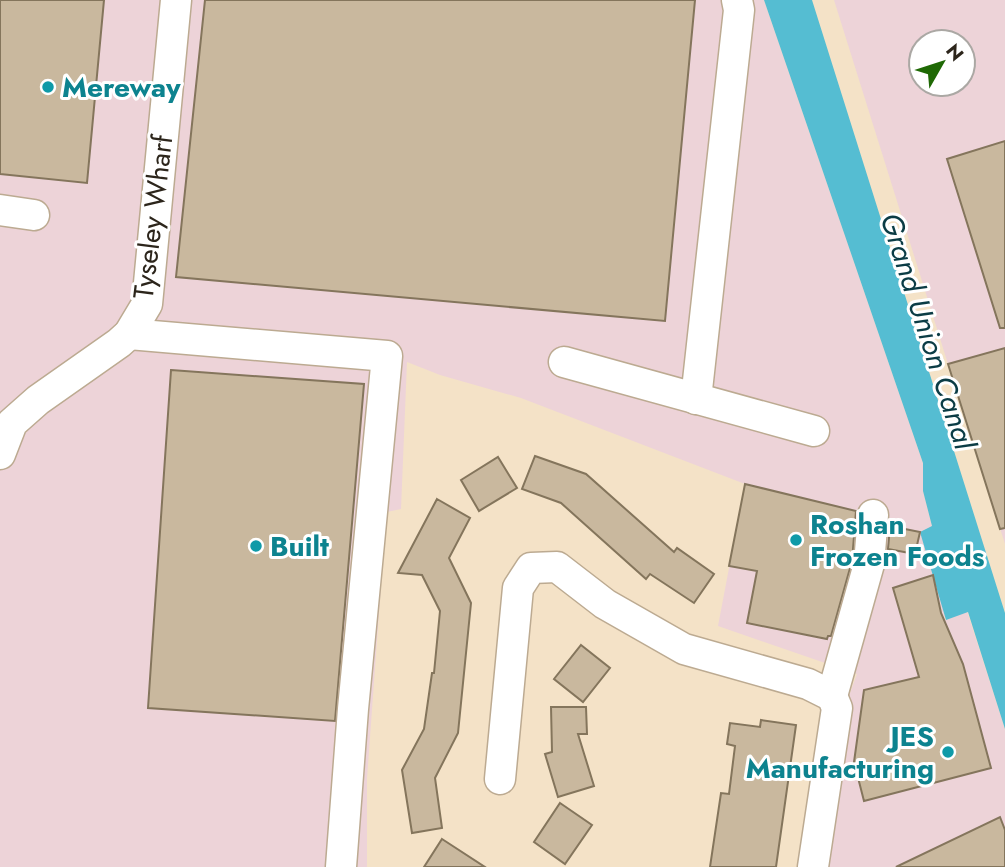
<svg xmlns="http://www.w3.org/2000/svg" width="1005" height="867" viewBox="0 0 1005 867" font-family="Jost,sans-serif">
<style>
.industrial{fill:#edd3d8;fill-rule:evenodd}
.water{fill:#55bdd2}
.building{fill:#c9b89e;stroke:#84755c;stroke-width:2}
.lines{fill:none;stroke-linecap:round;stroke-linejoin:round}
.minor-casing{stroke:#bcaa91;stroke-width:33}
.minor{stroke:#fff;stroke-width:30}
.culture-dot{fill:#0f9aa8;stroke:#fff;stroke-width:2.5}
.labels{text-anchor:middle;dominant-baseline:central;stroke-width:6;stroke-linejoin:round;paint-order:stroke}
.culture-label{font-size:28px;font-weight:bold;fill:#0d838f;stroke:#fff;text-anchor:start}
.street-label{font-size:28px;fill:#2c251b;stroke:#fff}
.water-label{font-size:30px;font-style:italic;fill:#0b3c45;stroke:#fff}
</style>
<rect width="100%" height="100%" fill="#f4e2c7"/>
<g class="industrial">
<path d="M0,0H764L923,463V491L932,526L945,620L967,611L1005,729V867H826L846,704L857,674L718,626L745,484L521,398L440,375L407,362L401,509L387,512L383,557L367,779V867H0Z"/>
<path d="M834,0H1005V544L948,364ZM921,42H963V84H921Z"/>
</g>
<path class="water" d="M764,0H812L1005,613V729L968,612L946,620L920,532L932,526L923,491V463Z"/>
<g class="building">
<path d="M0,0H104L87,183L0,174Z"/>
<path d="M205,0H695L665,321L176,277Z"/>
<path d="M1005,141V328H1000L947,159Z"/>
<path d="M1005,348V528L1000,529L948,364Z"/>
<path d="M171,370L364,384L335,721L148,708Z"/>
<path d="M535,456L586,474L674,552L677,548L714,574L694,603L650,574L646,579L561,503L522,489Z"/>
<path d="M498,457L517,488L479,511L461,480Z"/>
<path d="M745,484L856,511L852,561L831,636H828L827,639L747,623L757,571L729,566Z"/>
<path d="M437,499L470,518L449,558L471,603L458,733L435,778L442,828L412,833L402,770L424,729L432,673H434L440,611L422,575L398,573Z"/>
<path d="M890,526L920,532L915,554L888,549Z"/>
<path d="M933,575L941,613L963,664L991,768L864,801L854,762L864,690L919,677L893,588Z"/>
<path d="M581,645L610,668L583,702L554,679Z"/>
<path d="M551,707H586L587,734H578L594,786L558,797L545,754L552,752Z"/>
<path d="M761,720L796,725L776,867H710L721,793L729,794L735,746L727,744L730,723L760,727Z"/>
<path d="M560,803L592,825L565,864L534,842Z"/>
<path d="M1000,817L1005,830V867H896Z"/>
<path d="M442,839L485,867H424Z"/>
</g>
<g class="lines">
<g class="minor-casing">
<g id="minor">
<path d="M0,210L34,215"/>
<path d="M129,334L387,356L353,709L341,867"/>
<path d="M564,362L814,431"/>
<path d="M696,399L739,10L737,0"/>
<path d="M0,454L12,423L38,400L119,343L129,334L147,304L176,0"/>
<path d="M832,696L869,564L873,515"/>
<path d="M500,779L518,588L531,568L557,567L605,604L684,649L808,684L832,696L837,708L813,867"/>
</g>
</g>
<use href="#minor" class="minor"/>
</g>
<g class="culture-dot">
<circle cx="48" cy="87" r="7"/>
<circle cx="796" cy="540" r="7"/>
<circle cx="256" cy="546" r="7"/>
<circle cx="948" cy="752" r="7"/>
</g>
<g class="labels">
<g class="culture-label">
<text x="62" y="87">Mereway</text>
<text x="810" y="524">Roshan<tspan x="810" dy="32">Frozen Foods</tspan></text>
<text x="270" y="546">Built</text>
<text x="934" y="736" text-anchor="end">JES<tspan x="934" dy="32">Manufacturing</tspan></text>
</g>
<g class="street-label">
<text transform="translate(153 217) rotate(-83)">Tyseley Wharf</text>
</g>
<g class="water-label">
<text transform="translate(928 331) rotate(72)">Grand Union Canal</text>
</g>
</g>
<g transform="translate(942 63) rotate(51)"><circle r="33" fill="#ffffff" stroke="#aba8a4" stroke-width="2"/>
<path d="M0-5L12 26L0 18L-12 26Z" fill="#1f6905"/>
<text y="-10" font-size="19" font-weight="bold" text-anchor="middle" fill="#2c251b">N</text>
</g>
</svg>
